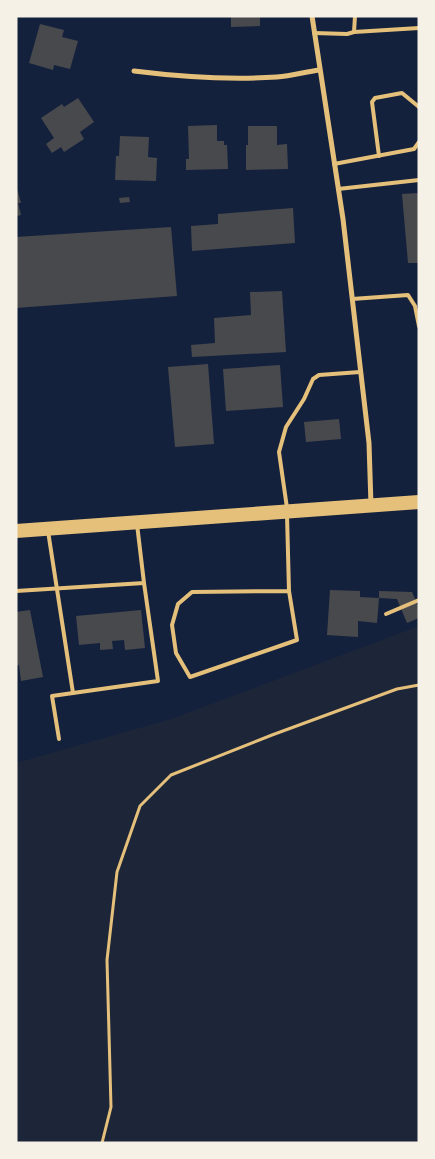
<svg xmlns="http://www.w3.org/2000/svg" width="435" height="1159" viewBox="0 0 435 1159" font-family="'IBM Plex Sans',sans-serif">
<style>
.green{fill:#1d2539}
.building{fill:#48494c}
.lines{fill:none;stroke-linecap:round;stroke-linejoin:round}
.path{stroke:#e5c07b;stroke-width:3}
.service{stroke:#e5c07b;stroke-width:4}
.minor{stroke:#e5c07b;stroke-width:5}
.trunk{stroke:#e5c07b;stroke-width:14}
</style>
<rect width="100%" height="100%" fill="#14213d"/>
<path class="green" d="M419,626V1143H16V763L171,719Z"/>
<g class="building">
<path d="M231,16H260V26L231,27Z"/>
<path d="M40,24L64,30L62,37L78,41L70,69L54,65L53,70L29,63Z"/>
<path d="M78,98L94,122L80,132L84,139L64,152L61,147L52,153L46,144L54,138L41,118L62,104L64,107Z"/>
<path d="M217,125V141H224V145H227L228,169L186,170V159H189L188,126Z"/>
<path d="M248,126H277V145L287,144L288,169L246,170V145H248Z"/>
<path d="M120,136L149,137L148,157L157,158L156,181L115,180L116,156H119Z"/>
<path d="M16,185L21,203H18L21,215L16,216Z"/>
<path d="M419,193V263H408L402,194Z"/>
<path d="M129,197L130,202L120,203L119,198Z"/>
<path d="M293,208L295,243L192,251L191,226L218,224V214Z"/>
<path d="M171,227L177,296L16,308V237Z"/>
<path d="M282,291L286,352L192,357L191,345L215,343L214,318L251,315L250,292Z"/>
<path d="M208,364L214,444L175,447L168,367Z"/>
<path d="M280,365L283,407L226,411L223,369Z"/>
<path d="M339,419L341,439L306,442L304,422Z"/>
<path d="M330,590L360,591V597L379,598L377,623L358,621V637L327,635Z"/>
<path d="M379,591L412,592L419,608V618L407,623L397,599L379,598Z"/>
<path d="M30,610L43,677L21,681L19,665L16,666V612Z"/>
<path d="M141,610L145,648L125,650L124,640L112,641L113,649L100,650V643L79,645L76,616Z"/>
</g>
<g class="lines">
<path class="path" d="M102,1143L111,1107L107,960L117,872L140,806L171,775L272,735L397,689L419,685"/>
<g class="service">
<path d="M354,32L419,28"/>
<path d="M314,33L347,34L354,32L355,16"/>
<path d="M379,156L372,102L375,98L402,93L419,107"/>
<path d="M334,164L414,149L419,142"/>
<path d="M338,189L419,180"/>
<path d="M352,299L408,295L415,306L419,326"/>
<path d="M287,508L279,452L286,427L304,399L313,379L319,375L360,372"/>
<path d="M287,515L289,591L192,592L178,604L172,625L176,653L190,677L297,640L289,591"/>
<path d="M48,531L73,693L158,681L144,583"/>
<path d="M16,591L144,583L137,524"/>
<path d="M386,614L419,600"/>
<path d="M59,739L52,696L73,693"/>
</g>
<g class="minor">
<path d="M312,16L343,219L369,443L371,505"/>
<path d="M134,71C182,77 229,80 277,77C291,76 305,72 319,70"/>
</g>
<path class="trunk" d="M16,531L419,502"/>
</g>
<rect width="435" height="1159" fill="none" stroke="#f6f1e7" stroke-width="35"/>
</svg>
